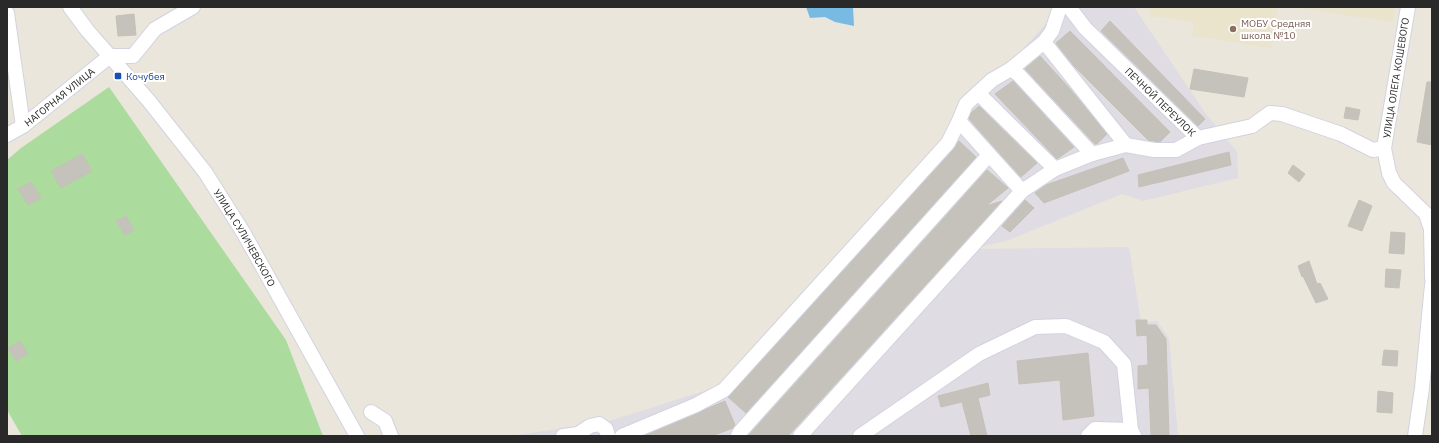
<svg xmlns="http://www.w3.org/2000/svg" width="1439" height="443" viewBox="0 0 1439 443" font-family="'IBM Plex Sans',sans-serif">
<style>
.industrial{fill:#dfdce3}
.education{fill:#eae4cd}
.green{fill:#acdb9e}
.water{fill:#79bae2}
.building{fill:#c5c2bc;stroke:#c5c1b6}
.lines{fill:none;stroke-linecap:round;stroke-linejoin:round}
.minor-casing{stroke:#d2d3e0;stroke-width:16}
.minor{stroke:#fff;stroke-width:14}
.education-dot{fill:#8d6e63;stroke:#fff;stroke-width:1.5}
.transit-dot{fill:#1a4fb4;stroke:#fff;stroke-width:1.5}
.labels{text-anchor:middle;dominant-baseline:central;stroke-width:4;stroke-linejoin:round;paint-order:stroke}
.education-label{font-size:10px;fill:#785e54;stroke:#fff;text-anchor:start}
.transit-label{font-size:10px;fill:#164399;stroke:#fff;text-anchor:start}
.street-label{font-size:10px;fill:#292929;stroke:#fff}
</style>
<rect width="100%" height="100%" fill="#eae6dc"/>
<path class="industrial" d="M1061,7H1134L1206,114L1237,152L1238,178L1143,201L1122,194L1006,241L972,249L1129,247L1141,322L1157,321L1169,338L1178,436H509L606,422L723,385L974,103Z"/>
<g class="education">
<path d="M1150,7H1278L1271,48L1192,36L1194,22L1149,16Z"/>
<path d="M1290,7H1395L1393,22Z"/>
</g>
<path class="green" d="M109,87L286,340L323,436H22L7,410V160L21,148Z"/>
<path class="water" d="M806,7H853L854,26L835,22L825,17L810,18Z"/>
<g class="building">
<path d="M134,14L136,35L118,36L116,16Z"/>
<path d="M1110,21L1205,119L1198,126L1101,31Z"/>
<path d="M1070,31L1170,132L1160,142L1148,140L1074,66L1056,43Z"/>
<path d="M1040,56L1070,89L1107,134L1097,144H1095L1025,69Z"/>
<path d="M1194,69L1248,78L1244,97L1190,89Z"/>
<path d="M1013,81L1074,147L1057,159L995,94Z"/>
<path d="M1427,82H1432V145L1417,142Z"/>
<path d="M979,106L1037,163L1021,177L969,119L971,113Z"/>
<path d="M1346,107L1360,110L1358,120L1344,118Z"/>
<path d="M959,141L976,157L746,413L728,397L954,149Z"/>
<path d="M1229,152L1231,165L1139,187L1138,175Z"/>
<path d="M82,154L92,171L61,188L51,171Z"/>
<path d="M1123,158L1129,171L1044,203L1035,193L1046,185Z"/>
<path d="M1293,165L1305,174L1299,182L1288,173Z"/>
<path d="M987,170L1008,188L986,206L1002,201L788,436H748Z"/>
<path d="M31,182L41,198L28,205L18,189Z"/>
<path d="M1025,200L1034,208L1010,232L1002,226Z"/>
<path d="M1359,200L1372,206L1362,231L1348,226Z"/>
<path d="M126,216L134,230L125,235L116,221Z"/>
<path d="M1391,232L1405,233L1404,254L1389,253Z"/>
<path d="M1309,261L1317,284L1320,283L1328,299L1316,303L1303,276L1302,277L1298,266Z"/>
<path d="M1386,269L1401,270L1399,288L1385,287Z"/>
<path d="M1136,320H1147V325H1156L1166,339L1169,436L1151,435L1149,388L1138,389V366L1148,365L1147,335L1137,336Z"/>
<path d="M20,341L28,354L16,361L8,348Z"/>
<path d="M1384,350L1398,351L1397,366L1382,365Z"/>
<path d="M1088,353L1094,416L1063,420L1060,380L1019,384L1017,361Z"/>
<path d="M988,383L990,395L978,398L987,436H971L962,402L941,407L938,396Z"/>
<path d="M1378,391L1393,393L1392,413L1377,412Z"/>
<path d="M725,401L735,425L733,428L712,436H644Z"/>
</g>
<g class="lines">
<g class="minor-casing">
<g id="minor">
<path id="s1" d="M70,7L87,30L149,101L205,172L243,232L357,436"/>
<path id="s2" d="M1069,7L1085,28L1198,138L1252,126L1270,113L1282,114L1341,134L1373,150L1384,148"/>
<path d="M1408,7L1384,148L1389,173L1394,183L1426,214L1431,229L1432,278"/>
<path d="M7,13L23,126"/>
<path d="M1044,42L1126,145"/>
<path d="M110,56H133L155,29L193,7"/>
<path d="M1011,69L1019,75L1092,154"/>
<path d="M978,93L1055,169"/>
<path d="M959,121L1022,191"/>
<path id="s3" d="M7,135L23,126L110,56"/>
<path d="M371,412L385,421L391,436"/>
<path d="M563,436L578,434L590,426L599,424L606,429L608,436"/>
<path d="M622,436L696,405L724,390L948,143L959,121L966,104L992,80L1011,69L1044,42L1052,31L1060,7"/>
<path d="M738,436L740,432L989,155"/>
<path d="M800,436L1022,191L1055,169L1092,154L1126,145L1154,150H1176L1198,138"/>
<path d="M860,436L979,354L1035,327L1066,326L1104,342L1124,364L1131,430L1134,436"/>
<path d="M1088,436L1095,429L1131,430"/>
<path d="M1415,436L1422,388L1432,285"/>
</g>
</g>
<use href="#minor" class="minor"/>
</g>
<circle class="education-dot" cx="1233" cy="29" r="4"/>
<rect class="transit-dot" x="114" y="72" width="8" height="8" rx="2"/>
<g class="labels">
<g class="education-label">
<text x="1241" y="23">МОБУ Средняя<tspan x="1241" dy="12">школа №10</tspan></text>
</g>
<g class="transit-label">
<text x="126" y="76">Кочубея</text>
</g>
<g class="street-label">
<text transform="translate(1396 78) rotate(-81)">УЛИЦА ОЛЕГА КОШЕВОГО</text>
<text stroke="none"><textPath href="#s3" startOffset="65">НАГОРНАЯ УЛИЦА</textPath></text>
<text stroke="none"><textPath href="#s2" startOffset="132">ПЕЧНОЙ ПЕРЕУЛОК</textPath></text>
<text stroke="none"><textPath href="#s1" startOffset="290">УЛИЦА СУЛИЧЕВСКОГО</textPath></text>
</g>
</g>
<rect width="1439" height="443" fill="none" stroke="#292929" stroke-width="16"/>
</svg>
